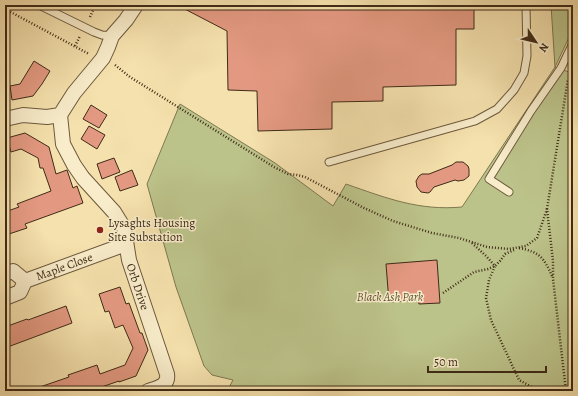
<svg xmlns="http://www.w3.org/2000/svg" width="578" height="396" viewBox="0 0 578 396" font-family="Alegreya,serif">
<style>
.green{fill:#bcc38a;stroke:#7e7750}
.building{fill:#e39981;stroke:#3f2b17}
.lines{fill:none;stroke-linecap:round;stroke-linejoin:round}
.service-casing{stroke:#6c583c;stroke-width:9}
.minor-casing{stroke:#6c583c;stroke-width:16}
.path{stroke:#3f2b17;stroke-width:2.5;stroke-dasharray:1 2;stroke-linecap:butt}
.service{stroke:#f8ecca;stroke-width:7}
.minor{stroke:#f8ecca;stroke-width:14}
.poi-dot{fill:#8f2418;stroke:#f8ecca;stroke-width:1.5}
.labels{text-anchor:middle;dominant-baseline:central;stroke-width:3;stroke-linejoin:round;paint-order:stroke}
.poi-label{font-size:12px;fill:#3f2b17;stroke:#f8ecca;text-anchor:start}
.street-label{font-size:12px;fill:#3f2b17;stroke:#f8ecca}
.park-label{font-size:12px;font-style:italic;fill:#5e5134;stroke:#f8ecca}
</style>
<rect width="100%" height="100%" fill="#f5e1ad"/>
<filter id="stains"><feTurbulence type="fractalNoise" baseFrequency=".005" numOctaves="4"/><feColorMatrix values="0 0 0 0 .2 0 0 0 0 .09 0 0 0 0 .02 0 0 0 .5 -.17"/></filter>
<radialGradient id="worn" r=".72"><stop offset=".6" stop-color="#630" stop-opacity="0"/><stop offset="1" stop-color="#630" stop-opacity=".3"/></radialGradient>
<path class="green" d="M551,5H573V29L555,67L569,72L573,66V391H227L233,380L212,375L204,366L176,287L147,184L180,104L275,163L333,206L346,184C386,198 419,211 462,207L555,67Z"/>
<g class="building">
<path d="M177,5H474V29H456V85L383,87V101L332,102V129L258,131L257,91L228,90L227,31Z"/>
<path d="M34,61L50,71L42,84L33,96L12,100L10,86L20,84Z"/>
<path d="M91,105L107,115L99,128L83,119Z"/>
<path d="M89,126L105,135L97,149L81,139Z"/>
<path d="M25,133L49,147L56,174L67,170L73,188L77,186L83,203L25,224L27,228L9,234L5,223V212L19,207L17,204L51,191L43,168H40L38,158L21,149L11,152L7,138Z"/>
<path d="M114,158L120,172L102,179L97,164Z"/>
<path d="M456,162H463L468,166L469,169V176L464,180L458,181L455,180L434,187L430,192L428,193L421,192L417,187L416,181L419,176L422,174H429L452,165Z"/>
<path d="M132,170L138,185L120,191L115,177Z"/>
<path d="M437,260L440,303L419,304L418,300L389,302L386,264Z"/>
<path d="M120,287L126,304L129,303L140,333H142L148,350L136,376L119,382V381L90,391H35L34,389L69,377L68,375L97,365L100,374L125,365L133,348L123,325L115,328L109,311L105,312L99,294Z"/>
<path d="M66,306L72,323L5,348V327L27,319L28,320Z"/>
</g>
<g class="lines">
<g class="service-casing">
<g id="service">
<path d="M39,5L94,32L102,35L112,36"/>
<path d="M329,162L475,121L497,109L514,90L524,73L527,56L526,5"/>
<path d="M509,192L489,179L531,111L561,68L573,43"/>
</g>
</g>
<g class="minor-casing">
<g id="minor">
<path id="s1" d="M60,115L63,144L74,165L83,178L114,212L124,228L129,260L167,374C169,386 157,388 148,391"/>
<path d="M5,119L23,115L47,117L60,115L74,93L103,58L108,47L112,36L126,20L136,5"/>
<path d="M5,274L13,271L25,281"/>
<path id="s2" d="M5,298L20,292L25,281L126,244"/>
</g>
</g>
<g class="path">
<path d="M5,9L89,54"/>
<path d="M90,17L95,6L94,5"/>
<path d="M75,46L80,36"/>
<path d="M115,65L130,77L274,167L288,174L297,175L305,177L364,208L393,221L432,233L459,238L487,247L509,249L526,246L537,238L547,209"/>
<path d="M472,243L486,256L495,266L489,280L486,298L491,320L519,380L539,391"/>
<path d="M519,248C540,252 544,258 552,276"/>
<path d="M443,293L474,272L488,269L495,266L500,261L505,254L514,250"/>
<path d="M555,391L565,386"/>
<path d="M566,391L553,279V261L547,209L568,79"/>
</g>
<use href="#service" class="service"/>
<use href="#minor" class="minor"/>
</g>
<circle class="poi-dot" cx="100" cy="230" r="4"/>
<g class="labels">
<g class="poi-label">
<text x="108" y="223">Lysaghts Housing<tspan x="108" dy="14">Site Substation</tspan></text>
</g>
<g class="street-label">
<text stroke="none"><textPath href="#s2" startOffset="70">Maple Close</textPath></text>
<text stroke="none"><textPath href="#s1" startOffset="194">Orb Drive</textPath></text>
</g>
<g class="park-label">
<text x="390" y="297">Black Ash Park</text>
</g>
</g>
<rect width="578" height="396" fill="none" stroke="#f5e1ad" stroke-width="20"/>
<rect x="6" y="6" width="566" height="384" fill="none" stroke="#3f2b17" stroke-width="2"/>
<rect x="10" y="10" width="558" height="376" fill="none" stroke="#3f2b17"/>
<g transform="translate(536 42) rotate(125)" stroke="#f8ecca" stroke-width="3" paint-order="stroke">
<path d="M0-3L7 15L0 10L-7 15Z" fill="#3f2b17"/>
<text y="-6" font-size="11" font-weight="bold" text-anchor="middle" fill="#3f2b17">N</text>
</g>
<path d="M428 366v6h118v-6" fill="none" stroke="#3f2b17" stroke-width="2"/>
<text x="434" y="366" font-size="12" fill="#3f2b17" stroke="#f8ecca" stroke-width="3" paint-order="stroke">50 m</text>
<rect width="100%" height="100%" filter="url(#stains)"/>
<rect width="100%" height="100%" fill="url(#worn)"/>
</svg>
